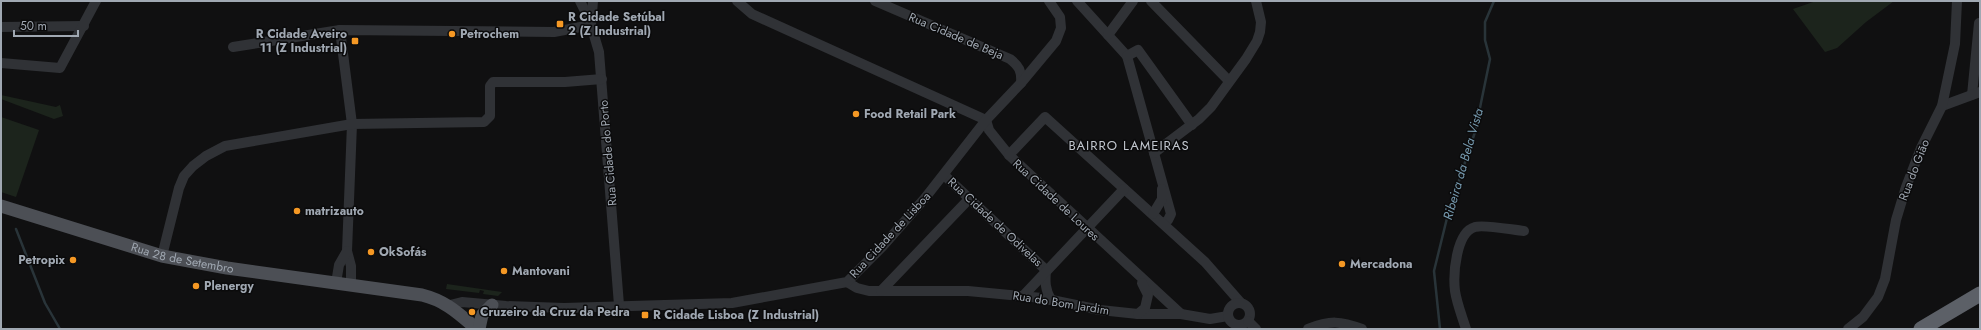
<svg xmlns="http://www.w3.org/2000/svg" width="1981" height="330" viewBox="0 0 1981 330" font-family="Jost,sans-serif">
<style>
.green{fill:#1c241c}
.lines{fill:none;stroke-linecap:round;stroke-linejoin:round}
.stream{stroke:#293439;stroke-width:2.5}
.minor{stroke:#303236;stroke-width:10}
.major{stroke:#4c4f55;stroke-width:13}
.highway{stroke:#5c6067;stroke-width:15}
.poi-dot{fill:#f59824;stroke:#0b0b0c;stroke-width:1.5}
.labels{text-anchor:middle;dominant-baseline:central;stroke-width:3;stroke-linejoin:round;paint-order:stroke}
.poi-label{font-size:12px;font-weight:bold;fill:#a0a8b2;stroke:#0b0b0c;text-anchor:start}
.street-label{font-size:12px;fill:#a0a8b2;stroke:#0b0b0c}
.neighbourhood-label{font-size:13px;letter-spacing:1px;fill:#c1c6ce;stroke:#0b0b0c}
.water-label{font-size:13px;font-style:italic;fill:#769aaf;stroke:#0b0b0c}
</style>
<rect width="100%" height="100%" fill="#101011"/>
<g class="green">
<path d="M1816,1H1894L1866,22L1837,48L1825,52L1793,9Z"/>
<path d="M1,95L56,107L60,105L63,116L54,119L1,99Z"/>
<path d="M1,117L39,130L16,197L1,192Z"/>
<path d="M447,284L502,292L498,296L483,294L484,291L480,290L479,293L446,289Z"/>
</g>
<g class="lines">
<g class="stream">
<path d="M16,229L45,303L60,329"/>
<path d="M1440,329L1434,271L1448,214L1475,132L1490,59L1485,40V22L1494,1"/>
</g>
<g class="minor">
<path d="M580,1L591,23"/>
<path d="M593,1L591,25L599,52L619,305"/>
<path d="M737,1L752,14L986,120"/>
<path d="M875,1L1010,59C1019,66 1022,71 1021,83"/>
<path d="M1077,1L1127,56L1171,214L1168,220L1164,223"/>
<path d="M1151,1L1229,81"/>
<path d="M1,27L84,26"/>
<path d="M340,30L352,124L347,251L351,266V284"/>
<path d="M1108,35L1133,1"/>
<path d="M233,47L340,30L554,32L591,25"/>
<path d="M1127,56L1138,50L1192,125"/>
<path d="M1,63L60,68L96,1"/>
<path d="M1972,95L1979,23"/>
<path d="M1942,106L1980,92"/>
<path d="M986,120L989,130L1009,155L1181,314"/>
<path d="M1154,153L1199,119L1211,107L1246,59L1257,41L1260,32L1261,22L1256,1"/>
<path d="M1009,155L1045,117L1205,262L1241,303"/>
<path d="M944,175L1046,270"/>
<path d="M1153,214L1162,199V189"/>
<path d="M162,256L179,188L184,176L193,166L206,156L225,146L352,124L484,122L490,116V86L493,82H565L602,79"/>
<path d="M1046,270C1045,282 1045,289 1051,300"/>
<path d="M847,282L857,288L869,291H968L1042,298L1100,310L1138,314H1181L1210,319L1228,316"/>
<path d="M336,283L339,265L347,251"/>
<path d="M881,291L970,198"/>
<path d="M1023,296L1124,189"/>
<circle cx="1239" cy="314" r="11"/>
<path d="M450,305L462,302L506,306L564,308L732,303L847,282L883,246L925,198L986,120L1021,83L1056,41L1061,28L1060,17L1049,1"/>
<path d="M1138,314L1145,308L1148,295L1142,283"/>
<path d="M1248,321L1256,329"/>
<path d="M1308,329C1330,320 1341,321 1362,329"/>
<path d="M1466,329C1462,316 1457,304 1455,291C1453,274 1456,232 1475,227C1483,224 1513,230 1524,231"/>
<path d="M1848,329L1863,317L1878,297L1885,279L1896,220L1906,187L1921,148L1942,106L1955,44L1957,1"/>
</g>
<g class="major">
<path id="s1" d="M1,206L162,256L227,268L422,295C446,301 458,313 477,329"/>
<path d="M479,329L482,315L492,305"/>
</g>
<path class="highway" d="M1921,329L1980,294"/>
</g>
<g class="poi-dot">
<rect x="556" y="20" width="8" height="8" rx="2"/>
<circle cx="452" cy="34" r="4"/>
<rect x="351" y="37" width="8" height="8" rx="2"/>
<circle cx="856" cy="114" r="4"/>
<circle cx="297" cy="211" r="4"/>
<circle cx="371" cy="252" r="4"/>
<circle cx="73" cy="260" r="4"/>
<circle cx="1342" cy="264" r="4"/>
<circle cx="504" cy="271" r="4"/>
<circle cx="196" cy="286" r="4"/>
<circle cx="472" cy="312" r="4"/>
<rect x="641" y="311" width="8" height="8" rx="2"/>
</g>
<g class="labels">
<g class="poi-label">
<text x="568" y="17">R Cidade Setúbal<tspan x="568" dy="14">2 (Z Industrial)</tspan></text>
<text x="347" y="34" text-anchor="end">R Cidade Aveiro<tspan x="347" dy="14">11 (Z Industrial)</tspan></text>
<text x="460" y="34">Petrochem</text>
<text x="864" y="114">Food Retail Park</text>
<text x="305" y="211">matrizauto</text>
<text x="379" y="252">OkSofás</text>
<text x="65" y="260" text-anchor="end">Petropix</text>
<text x="1350" y="264">Mercadona</text>
<text x="512" y="271">Mantovani</text>
<text x="204" y="286">Plenergy</text>
<text x="480" y="312">Cruzeiro da Cruz da Pedra</text>
<text x="653" y="315">R Cidade Lisboa (Z Industrial)</text>
</g>
<g class="street-label">
<text transform="translate(956 36) rotate(23)">Rua Cidade de Beja</text>
<text transform="translate(608 153) rotate(-95)">Rua Cidade do Porto</text>
<text transform="translate(1914 170) rotate(-69)">Rua do Gião</text>
<text transform="translate(1056 200) rotate(43)">Rua Cidade de Loures</text>
<text transform="translate(995 222) rotate(43)">Rua Cidade de Odivelas</text>
<text transform="translate(890 235) rotate(-47)">Rua Cidade de Lisboa</text>
<text stroke="none"><textPath href="#s1" startOffset="189">Rua 28 de Setembro</textPath></text>
<text transform="translate(1061 303) rotate(9)">Rua do Bom Jardim</text>
</g>
<g class="neighbourhood-label">
<text x="1129" y="145">BAIRRO LAMEIRAS</text>
</g>
<g class="water-label">
<text transform="translate(1463 164) rotate(-74)">Ribeira da Bela Vista</text>
</g>
</g>
<rect width="1981" height="330" fill="none" stroke="#a0a8b2" stroke-width="4"/>
<path d="M14 30v6h64v-6" fill="none" stroke="#a0a8b2" stroke-width="2"/>
<text x="20" y="30" font-size="12" fill="#a0a8b2" stroke="#0b0b0c" stroke-width="3" paint-order="stroke">50 m</text>
</svg>
